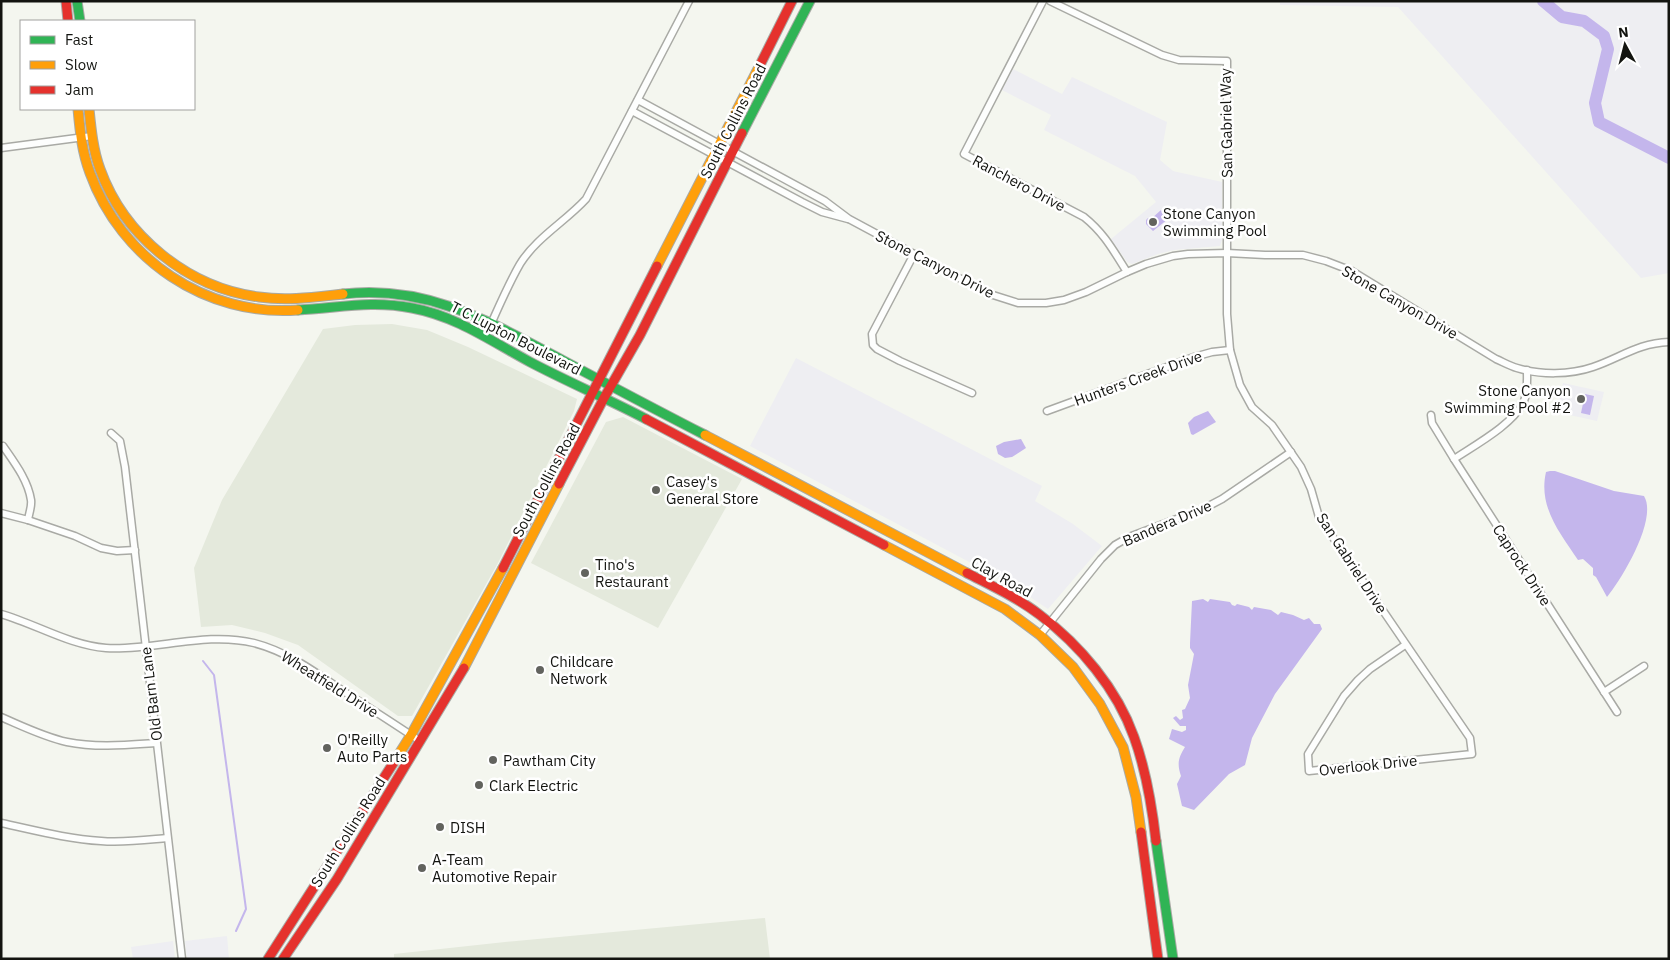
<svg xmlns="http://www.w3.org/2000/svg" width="1670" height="960" viewBox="0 0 1670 960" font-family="'IBM Plex Sans',sans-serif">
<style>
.built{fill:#e4e9dc}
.green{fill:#eeeef2}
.water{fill:#c4b6ec}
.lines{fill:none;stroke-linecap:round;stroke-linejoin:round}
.stream{stroke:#c4b6ec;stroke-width:2}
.river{stroke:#c4b6ec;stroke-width:12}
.street-casing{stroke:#a9aaa5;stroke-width:9}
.fast-casing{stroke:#a9aaa5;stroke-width:11}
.slow-casing{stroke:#a9aaa5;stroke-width:11}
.jam-casing{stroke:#a9aaa5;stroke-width:11}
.street{stroke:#fdfefd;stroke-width:6}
.fast{stroke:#30b455;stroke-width:9}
.slow{stroke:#ff9f0a;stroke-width:9}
.jam{stroke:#e5322d;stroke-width:9}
.poi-dot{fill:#62635e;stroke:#fff;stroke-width:2}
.labels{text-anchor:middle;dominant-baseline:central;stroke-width:5;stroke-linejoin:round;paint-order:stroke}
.street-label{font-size:15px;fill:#131410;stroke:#fff}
.poi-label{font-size:15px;fill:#131410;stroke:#fff;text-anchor:start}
</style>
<rect width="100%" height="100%" fill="#f4f6ef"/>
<g class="built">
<path d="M392,324L427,330L468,347L577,399L574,411L498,563L412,716H398L298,645L265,633L232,625L201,627L194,568L222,500L323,329L355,325Z"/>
<path d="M623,417L742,479L658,628L531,563L606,422Z"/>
<path d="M765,918L770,959H394V954L505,942Z"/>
</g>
<g class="green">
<path d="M1280,1H1669V273L1641,278L1398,7L1280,5Z"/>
<path d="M1013,69L1062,94L1072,77L1167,122L1160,160L1173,171L1222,182V240L1220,246L1174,250L1158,254L1132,264L1127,262L1111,239L1156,202L1135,176L1044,130L1051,115L1002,90Z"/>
<path d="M796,358L1042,486L1035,501L1073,524L1102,546L1048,609L1009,583L750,446Z"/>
<path d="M1563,383L1604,392L1597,421L1556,412Z"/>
<path d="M227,936L229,959H187L185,941Z"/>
<path d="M173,941L175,959H133L131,947Z"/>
</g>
<g class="water">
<path d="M1161,210L1168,219L1153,231L1146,224V220L1148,218L1151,219Z"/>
<path d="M1585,394L1594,396L1590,415L1581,413Z"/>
<path d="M1208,411L1216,422L1193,435L1191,434L1188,423L1194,417Z"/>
<path d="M1021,439L1026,448L1012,457L1005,458L998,454L996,446L1004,442Z"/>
<path d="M1550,471H1555L1614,491L1644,496C1658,519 1622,579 1607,597L1596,577L1593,575V568L1583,559L1578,560C1560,533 1538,507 1546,472Z"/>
<path d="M1203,599L1208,602L1210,599L1230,602L1232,605L1235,606L1237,604L1249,607L1252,610L1254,607L1271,610L1278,615L1281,612L1293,615L1304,620L1309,618L1314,624H1320L1322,629L1275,694L1252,738L1245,765L1229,774L1194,810L1182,806L1177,784L1181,776C1177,764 1178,758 1185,747L1169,739L1172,729L1182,732L1186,730V726H1180L1173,718L1176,716L1180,720L1183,718L1182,710L1185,709L1190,698L1188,685L1194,654L1190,648V643L1192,601Z"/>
</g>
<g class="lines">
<path class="stream" d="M203,661L214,675L246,909L236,931"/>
<path class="river" d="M1543,1L1562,17L1584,21L1604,36L1608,49L1595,103L1599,122L1669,158"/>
<g class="street-casing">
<g id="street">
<path d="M1043,1L964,154L1084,217C1104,233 1113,250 1127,272"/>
<path d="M1050,1L1162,55L1179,60L1227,61V314L1230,350L1240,385L1252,407L1272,425L1301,467L1311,489L1319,517L1470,738L1472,754L1309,771L1308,754L1344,696L1358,680L1370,669L1405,645"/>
<path d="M638,100L825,201L849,219L955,276L993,295L1018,303H1046L1064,300L1086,292L1127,272L1146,264L1173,256L1188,254L1227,253L1265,255H1303L1326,261L1352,271L1496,359C1503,362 1510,366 1517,368C1540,375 1570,375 1593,367C1620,358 1638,343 1669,342"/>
<path d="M632,111L802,202L822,212L848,219"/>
<path d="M1,148L92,136"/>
<path d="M914,254L872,334L873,345L877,349L900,361L972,393"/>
<path d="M491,324C500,304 509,283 520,264C536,238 566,221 586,199L689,1"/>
<path d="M1047,411L1194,357L1212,352L1230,350"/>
<path d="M1431,415L1432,423L1454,459L1617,712"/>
<path d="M111,433L120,441L125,467L182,959"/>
<path d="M3,446C14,462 28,480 31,500C32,506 29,513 28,520"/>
<path d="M1454,459C1475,445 1514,424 1524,401C1528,391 1527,381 1527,370"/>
<path d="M1,513L28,520L75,536L101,548L117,551L135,550"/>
<path d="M1,614C36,624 69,645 106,648C155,651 205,631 254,643C285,651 311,669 337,687C365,705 393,723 420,741"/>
<path d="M1040,635L1101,559L1115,545L1129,537L1203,509L1222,499L1291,452"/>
<path d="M1604,692L1644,666"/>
<path d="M1,717C22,726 44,737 67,742C96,748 127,745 156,743"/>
<path d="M1,823C34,830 67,839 101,841C123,843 145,840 167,838"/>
</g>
</g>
<g class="fast-casing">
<g id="fast">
<path d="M77,1L80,21"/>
<path d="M742,133L810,1"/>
<path d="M343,294C428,284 492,323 564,361C611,386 658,411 705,435"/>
<path d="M298,310C339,308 371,300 412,308C456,316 491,341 530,362C568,382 608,399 646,419"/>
<path d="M1156,841L1173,959"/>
</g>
</g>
<g class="slow-casing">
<g id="slow">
<path d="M78,109C80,131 82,152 90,173C121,259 206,317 298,310"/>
<path d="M89,109C91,129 93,150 100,169C124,236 188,288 259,297C288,301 315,297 343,294"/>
<path d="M657,266L760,65"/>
<path d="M705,435L967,573"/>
<path d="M884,545L1005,609L1040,635L1073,667L1100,704L1123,747L1136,797L1141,832"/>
<path d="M464,668L559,484"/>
<path d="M394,762L411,735L503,568"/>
</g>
</g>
<g class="jam-casing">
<g id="jam">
<path d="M66,1L68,21"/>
<path d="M760,65L792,1"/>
<path d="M646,419L884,545"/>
<path d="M559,484L604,398L640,335L742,133"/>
<path d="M503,568L657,266"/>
<path d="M967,573C992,586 1018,598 1040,615C1080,645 1117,689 1134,737C1146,770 1152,806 1156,841"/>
<path d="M1141,832L1158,959"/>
<path d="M268,959L394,762"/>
<path d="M283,959L337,879L464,668"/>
</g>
</g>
<use href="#street" class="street"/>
<use href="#fast" class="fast"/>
<use href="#slow" class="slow"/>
<use href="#jam" class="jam"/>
</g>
<g class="poi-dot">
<circle cx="1153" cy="222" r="5"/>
<circle cx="1581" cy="399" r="5"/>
<circle cx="656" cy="490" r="5"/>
<circle cx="585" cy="573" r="5"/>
<circle cx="540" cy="670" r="5"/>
<circle cx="327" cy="748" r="5"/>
<circle cx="493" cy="760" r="5"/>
<circle cx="479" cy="785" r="5"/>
<circle cx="440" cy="827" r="5"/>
<circle cx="422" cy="868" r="5"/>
</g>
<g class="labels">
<g class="street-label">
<text transform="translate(733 121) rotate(-63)">South Collins Road</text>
<text transform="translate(1226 123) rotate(-91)">San Gabriel Way</text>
<text transform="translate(1019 183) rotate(28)">Ranchero Drive</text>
<text transform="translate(935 264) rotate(27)">Stone Canyon Drive</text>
<text transform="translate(1400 302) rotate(30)">Stone Canyon Drive</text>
<text transform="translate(516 338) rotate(27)">T C Lupton Boulevard</text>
<text transform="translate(1138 378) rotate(-20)">Hunters Creek Drive</text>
<text transform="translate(546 480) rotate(-62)">South Collins Road</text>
<text transform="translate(1167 523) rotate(-23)">Bandera Drive</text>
<text transform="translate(1352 563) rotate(57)">San Gabriel Drive</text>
<text transform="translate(1522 565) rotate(57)">Caprock Drive</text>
<text transform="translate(1002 577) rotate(29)">Clay Road</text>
<text transform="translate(330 684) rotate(32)">Wheatfield Drive</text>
<text transform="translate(151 694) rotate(-97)">Old Barn Lane</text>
<text transform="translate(1368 765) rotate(-6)">Overlook Drive</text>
<text transform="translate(348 832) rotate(-58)">South Collins Road</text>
</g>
<g class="poi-label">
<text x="1163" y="213">Stone Canyon<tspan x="1163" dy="17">Swimming Pool</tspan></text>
<text x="1571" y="390" text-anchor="end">Stone Canyon<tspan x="1571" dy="17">Swimming Pool #2</tspan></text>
<text x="666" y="481">Casey's<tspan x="666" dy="17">General Store</tspan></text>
<text x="595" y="564">Tino's<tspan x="595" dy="17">Restaurant</tspan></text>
<text x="550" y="661">Childcare<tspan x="550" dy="17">Network</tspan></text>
<text x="337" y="739">O'Reilly<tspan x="337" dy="17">Auto Parts</tspan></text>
<text x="503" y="760">Pawtham City</text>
<text x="489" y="785">Clark Electric</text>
<text x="450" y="827">DISH</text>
<text x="432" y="859">A-Team<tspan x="432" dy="17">Automotive Repair</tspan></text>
</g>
</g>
<rect width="1670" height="960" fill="none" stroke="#131410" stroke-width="5"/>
<rect x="20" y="20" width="175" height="90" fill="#ffffff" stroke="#a1a19f"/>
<rect x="30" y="36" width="25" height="8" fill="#30b455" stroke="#a1a19f"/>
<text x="65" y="45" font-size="15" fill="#131410">Fast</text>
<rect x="30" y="61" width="25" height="8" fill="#ff9f0a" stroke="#a1a19f"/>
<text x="65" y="70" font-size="15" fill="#131410">Slow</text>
<rect x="30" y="86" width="25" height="8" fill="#e5322d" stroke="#a1a19f"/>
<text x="65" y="95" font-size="15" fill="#131410">Jam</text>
<g transform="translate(1625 45) rotate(353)" stroke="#ffffff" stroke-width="4" paint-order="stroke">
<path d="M0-4L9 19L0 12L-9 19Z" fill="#131410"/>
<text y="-8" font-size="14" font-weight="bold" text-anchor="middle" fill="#131410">N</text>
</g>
</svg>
